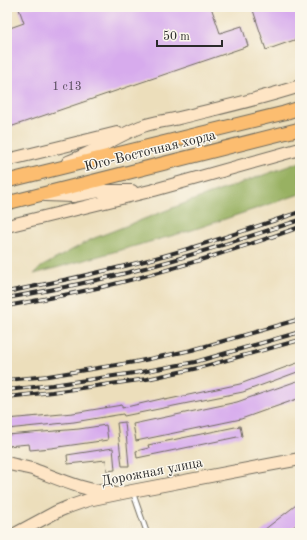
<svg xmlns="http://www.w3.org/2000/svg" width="307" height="540" viewBox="0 0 307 540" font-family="'Old Standard TT',serif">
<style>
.forest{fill:#98b162;stroke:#626e46}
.building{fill:#d7abed}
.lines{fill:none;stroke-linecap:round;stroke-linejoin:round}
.lane-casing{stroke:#6f6a5d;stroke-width:6}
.secondary-casing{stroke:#6f6a5d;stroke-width:14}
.primary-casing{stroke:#6f6a5d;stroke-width:15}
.lane{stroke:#fff;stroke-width:4}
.secondary{stroke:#fee5c5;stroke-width:12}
.primary{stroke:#fcbd6f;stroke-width:13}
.rail-casing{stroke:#2b2b2b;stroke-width:4}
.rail{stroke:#fbf7ec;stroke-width:2.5;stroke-dasharray:8;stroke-linecap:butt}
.labels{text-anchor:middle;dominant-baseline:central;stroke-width:3;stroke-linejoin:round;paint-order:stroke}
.number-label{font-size:12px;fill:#564b5c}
.street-label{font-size:14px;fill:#2b2b2b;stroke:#fbf7ec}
</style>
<rect width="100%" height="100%" fill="#fbf7ec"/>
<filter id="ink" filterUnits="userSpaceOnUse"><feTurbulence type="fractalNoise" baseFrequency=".025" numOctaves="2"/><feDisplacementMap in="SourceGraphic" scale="8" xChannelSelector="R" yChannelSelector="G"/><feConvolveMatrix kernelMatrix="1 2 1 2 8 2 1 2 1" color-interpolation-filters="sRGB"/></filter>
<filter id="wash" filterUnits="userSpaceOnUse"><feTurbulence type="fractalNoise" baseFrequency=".012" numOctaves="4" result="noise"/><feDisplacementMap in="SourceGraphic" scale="16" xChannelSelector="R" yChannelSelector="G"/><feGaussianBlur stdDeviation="0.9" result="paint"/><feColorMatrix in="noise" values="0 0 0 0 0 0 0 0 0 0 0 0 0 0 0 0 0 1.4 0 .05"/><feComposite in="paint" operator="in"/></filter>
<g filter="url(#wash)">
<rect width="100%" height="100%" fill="#ecdebb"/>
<path class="forest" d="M300,162V194L189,231L34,274L41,267L92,239L188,202Z"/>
<g id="blocks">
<g class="building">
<path d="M24,7H211L220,33L242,26L248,46L7,128V29L24,23L19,9Z"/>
<path d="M252,7H300V38L266,50Z"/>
<path d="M300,362V371L243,392L124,416L123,414L74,422L7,429V419L73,413L122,405V408L165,398V400L240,384Z"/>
<path d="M300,380V398L241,419L136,441L133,424L237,402Z"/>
<path d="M125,422L129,466H122L117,423Z"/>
<path d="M106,425L108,440L51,448L30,450L29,444L7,446V435L79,429Z"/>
<path d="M240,426L242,436L137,458L136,451L149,448L148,445Z"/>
<path d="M113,448L115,470L107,471L106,460L68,464L67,455Z"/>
<path d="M300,502V522L286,533H260Z"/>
</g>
</g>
</g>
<g filter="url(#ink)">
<use href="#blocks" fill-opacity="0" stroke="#6f6a5d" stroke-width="1"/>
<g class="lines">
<g class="lane-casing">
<path id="lane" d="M133,493L147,533"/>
</g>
<g class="secondary-casing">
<g id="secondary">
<path d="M7,160L117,133"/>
<path d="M68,162C94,153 117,135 143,126C154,122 167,121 179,118C219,108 260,99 300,86"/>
<path d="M45,195L73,196L99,191H132"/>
<path d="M7,226L154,190L300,149"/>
<path d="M7,463C16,466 26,467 35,470C59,479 84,491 111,492"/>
<path d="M17,533L56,512L68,507L88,500L132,491L300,459"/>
</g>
</g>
<g class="primary-casing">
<g id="primary">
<path d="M7,181L284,113L300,108"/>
<path d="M7,203L300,129"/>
</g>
</g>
<use href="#lane" class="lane"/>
<use href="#secondary" class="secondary"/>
<use href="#primary" class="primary"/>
<g class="rail-casing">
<g id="rail">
<path d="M7,292C56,282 104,272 152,259C202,246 251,228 300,212"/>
<path d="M7,298C52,290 97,281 141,269C195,255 247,237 300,220"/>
<path d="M7,306C39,300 71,294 102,287C169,271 235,250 300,227"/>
<path d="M7,380L48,376L135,362L192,350L300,319"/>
<path d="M7,390L52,385L141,372L195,362L300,332"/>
<path d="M7,397L52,392L147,379L198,368L300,340"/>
</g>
</g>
<use href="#rail" class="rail"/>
</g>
</g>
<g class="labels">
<g class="number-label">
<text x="67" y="87">1 с13</text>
</g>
<g class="street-label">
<text transform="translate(150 151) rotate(-14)">Юго-Восточная хорда</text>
<text transform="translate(152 472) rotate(-11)">Дорожная улица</text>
</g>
</g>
<rect width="307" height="540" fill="none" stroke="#fbf7ec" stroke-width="24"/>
<path d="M157 40v6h65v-6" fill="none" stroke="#2b2b2b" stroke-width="2"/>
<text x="163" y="40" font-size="12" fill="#2b2b2b" stroke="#fbf7ec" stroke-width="3" paint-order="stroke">50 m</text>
</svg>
